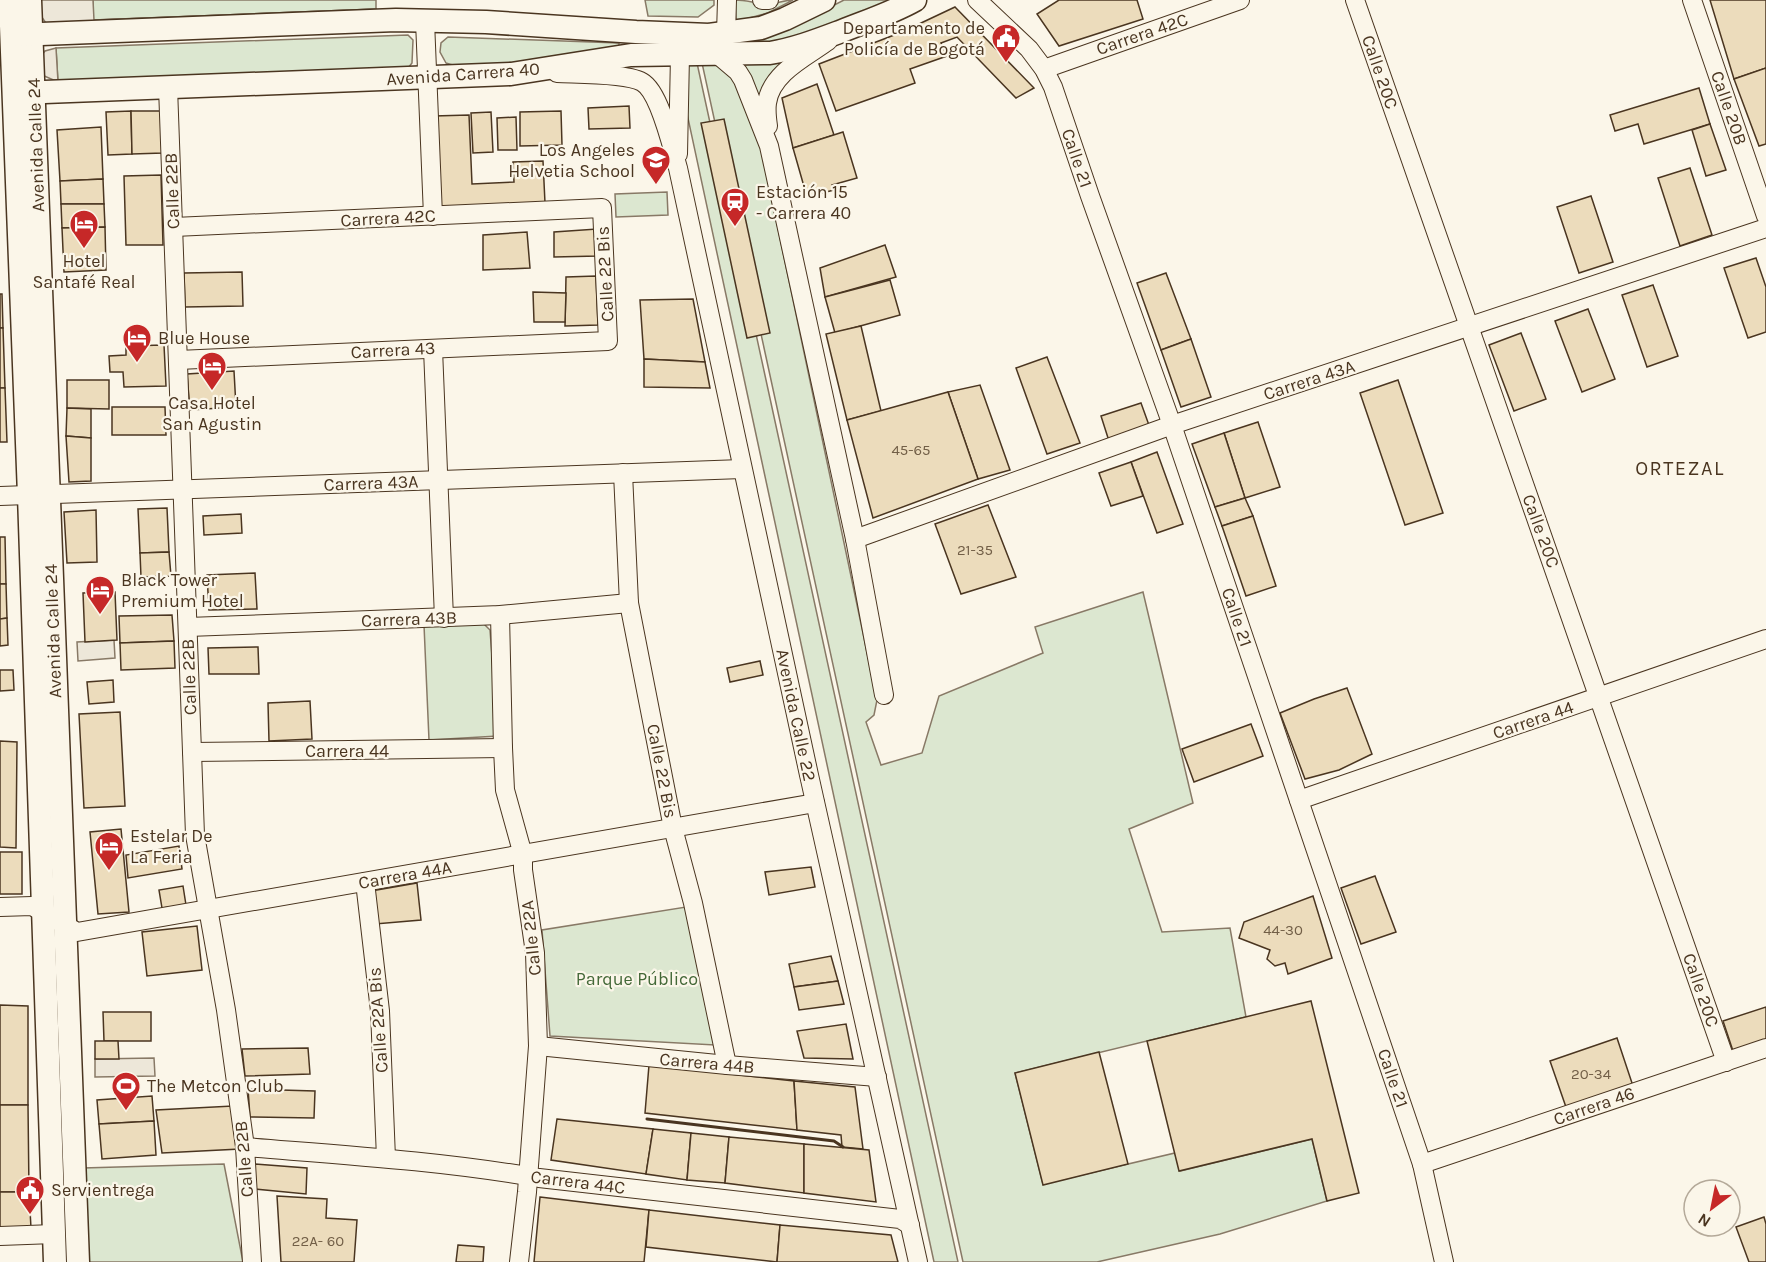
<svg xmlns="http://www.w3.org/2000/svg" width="1766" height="1262" viewBox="0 0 1766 1262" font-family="Karla,sans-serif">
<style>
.green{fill:#dce7d0;stroke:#887966;stroke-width:1.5}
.parking{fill:#ede7d9;stroke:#887966;stroke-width:1.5}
.building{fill:#ecdcbc;stroke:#4a3520;stroke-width:1.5}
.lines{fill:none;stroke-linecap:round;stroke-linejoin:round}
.minor-casing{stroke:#4a3520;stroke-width:20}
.major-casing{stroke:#4a3520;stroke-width:25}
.minor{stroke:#fbf6e9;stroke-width:18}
.major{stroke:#fbf6e9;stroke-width:22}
.wall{stroke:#4a3520;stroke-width:3}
.labels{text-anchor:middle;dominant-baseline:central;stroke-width:4.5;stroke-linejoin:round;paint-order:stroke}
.number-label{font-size:15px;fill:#725f47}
.poi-label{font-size:18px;fill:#4a3520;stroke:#fbf6e9;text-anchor:start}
.street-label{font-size:18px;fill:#4a3520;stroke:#fbf6e9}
.park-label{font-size:18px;fill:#436837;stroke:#fbf6e9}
.neighbourhood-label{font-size:20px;letter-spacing:1.5px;fill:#4a3520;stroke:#fbf6e9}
</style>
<rect width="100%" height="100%" fill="#fbf6e9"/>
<g class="green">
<path d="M93,0H376V9L93,20Z"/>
<path d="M645,0H714V5L698,17L648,16Z"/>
<path d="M735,0C748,0 756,4 769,4C777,4 784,0 793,0L768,13L738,21L736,19Z"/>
<path d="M844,0H891L827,28L768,43L717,47L801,22Z"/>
<path d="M408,35L413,40L412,63L408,68L58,82L56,48Z"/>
<path d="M448,37L619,43V47C587,53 473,74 446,63L440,52L441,43Z"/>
<path d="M789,58L761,104L737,62Z"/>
<path d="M721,62L731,69L759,138L877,700L874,715L866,722L881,765L922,753L939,696L1043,653L1035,627L1143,592L1193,803L1129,829L1162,932L1230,928L1246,1017L1015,1073L1043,1184L1175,1153L1180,1171L1312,1139L1327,1201L1220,1234L1097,1262H963L702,63Z"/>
<path d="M697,63L958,1262H934L686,109L683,73L690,64Z"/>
<path d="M667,192L668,215L616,217L615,194Z"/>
<path d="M483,623L490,630L498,736L429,740L424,625Z"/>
<path d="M686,907L715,1045L550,1036L542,930Z"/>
<path d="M224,1164L243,1262H89L83,1168Z"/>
</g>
<g class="parking">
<path d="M40,0H93L94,20L376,9V19L48,26L41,16Z"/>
<path d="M56,48L58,82L42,75L41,56L45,51Z"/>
<path d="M114,640L115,658L78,661L77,642Z"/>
<path d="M154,1058L155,1076L95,1077V1059Z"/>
</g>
<g class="building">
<path d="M1059,0H1137L1143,19L1059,46L1037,14Z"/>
<path d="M1710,0H1766V68L1734,79Z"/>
<path d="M955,7L1034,88L1016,98L957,37L941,43L947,56L910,69L915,83L836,111L819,64L902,32Z"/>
<path d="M1766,68V144L1759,146L1734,79Z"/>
<path d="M817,84L834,135L793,148L782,98Z"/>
<path d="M1699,88L1710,124L1644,144L1638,124L1615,131L1610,115Z"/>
<path d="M629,106L630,128L589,129L588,108Z"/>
<path d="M131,111L132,154L108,155L106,112Z"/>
<path d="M131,111H162L163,153L132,154Z"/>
<path d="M561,111L562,145L520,146V112Z"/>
<path d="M491,112L493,152L473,153L471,113Z"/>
<path d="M469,115L472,184L514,182L513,162L543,161L545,203L439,208L434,116Z"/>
<path d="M516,117L517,150H498L497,118Z"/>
<path d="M724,119L770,333L747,338L701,123Z"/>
<path d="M1710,124L1726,170L1706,176L1692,130Z"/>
<path d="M101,127L103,179L60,181L57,130Z"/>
<path d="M843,132L857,178L832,185L834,190L807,197L793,148Z"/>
<path d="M1690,168L1712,235L1680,246L1658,178Z"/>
<path d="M161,175L163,245H126L124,176Z"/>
<path d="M103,179L104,204H61L60,181Z"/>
<path d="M1591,196L1613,262L1579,273L1557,207Z"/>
<path d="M61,204H104L105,227L62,228Z"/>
<path d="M105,227L106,270L64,272L62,228Z"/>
<path d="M597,229L598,256L554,257V232Z"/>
<path d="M527,232L530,268L483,270V235Z"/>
<path d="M885,245L896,277L825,297L820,268Z"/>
<path d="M1756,258L1766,287V332L1748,338L1724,268Z"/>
<path d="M242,272L243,306L185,307L184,273Z"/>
<path d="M1166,273L1191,339L1161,350L1137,283Z"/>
<path d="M596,276L598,325L565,326L566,277Z"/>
<path d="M890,280L900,315L835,333L825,297Z"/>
<path d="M1653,285L1678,356L1647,367L1622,295Z"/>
<path d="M533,292L566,293L565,322H534Z"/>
<path d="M0,294H2L3,328H0Z"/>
<path d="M693,299L705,362L644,359L640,300Z"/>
<path d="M1588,309L1615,379L1582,392L1555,321Z"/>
<path d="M861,326L881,411L847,420L826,334Z"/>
<path d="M0,328H3L5,388H0Z"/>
<path d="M1521,333L1546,399L1514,411L1489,345Z"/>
<path d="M1191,339L1211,397L1181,407L1161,350Z"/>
<path d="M164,345L166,386L124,387L123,372H110L109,356L126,355V346Z"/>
<path d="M1047,357L1080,443L1047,454L1016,368Z"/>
<path d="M644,359L705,362L710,388L644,387Z"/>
<path d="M234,371L236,407L190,410L187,374Z"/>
<path d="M67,380H109V409L67,408Z"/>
<path d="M1398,380L1443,513L1405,525L1360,393Z"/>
<path d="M980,385L1010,470L978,479L948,392Z"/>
<path d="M0,388H5L7,442H0Z"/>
<path d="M948,392L978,479L873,518L847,420Z"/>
<path d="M1141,403L1150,428L1109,441L1101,416Z"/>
<path d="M112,407H165L166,435H112Z"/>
<path d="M67,408L91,409V438L66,436Z"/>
<path d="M1258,422L1280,487L1245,498L1224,433Z"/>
<path d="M1224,433L1245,498L1215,507L1192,444Z"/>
<path d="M66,436L91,438V481L69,482Z"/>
<path d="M1157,452L1183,524L1157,533L1131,462Z"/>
<path d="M1131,462L1143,496L1111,506L1099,473Z"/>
<path d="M1245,498L1253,516L1222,526L1215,507Z"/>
<path d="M988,505L1016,577L961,594L935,524Z"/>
<path d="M167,508L169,552L140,553L138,509Z"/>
<path d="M96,510L97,562L67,563L64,512Z"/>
<path d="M241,514L242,533L204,535L203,516Z"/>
<path d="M1253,516L1276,586L1246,596L1222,526Z"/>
<path d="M0,537H5L6,584H0Z"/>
<path d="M169,552L171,576L141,577L140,553Z"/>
<path d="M255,573L257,609L209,610L207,575Z"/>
<path d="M0,584H6L7,618L0,619Z"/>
<path d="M115,592L117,640L85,642L83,593Z"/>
<path d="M172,615L174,641L120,643L119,616Z"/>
<path d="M7,618L8,645L0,646V619Z"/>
<path d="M174,641L175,668L121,670L120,643Z"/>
<path d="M258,647L259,674H209L208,648Z"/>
<path d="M760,661L763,675L730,682L727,668Z"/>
<path d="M0,670H13L14,690L0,691Z"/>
<path d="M113,680L114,702L89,704L87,682Z"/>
<path d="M1347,688L1372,754L1339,770L1305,779L1280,713L1314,699Z"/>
<path d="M310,701L312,739L269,741L268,703Z"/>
<path d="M120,712L125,806L84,808L79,714Z"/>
<path d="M1251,724L1263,756L1194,782L1182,749Z"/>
<path d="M0,741L17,742L16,848L0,847Z"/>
<path d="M121,829L129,912L98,914L90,832Z"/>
<path d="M179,846L182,869L128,878L126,855Z"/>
<rect x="0" y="852" width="22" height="42"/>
<path d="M811,867L815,887L769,895L765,872Z"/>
<path d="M1375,876L1396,932L1361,944L1341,888Z"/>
<path d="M417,883L421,920L375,924L371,891Z"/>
<path d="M183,886L186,905L162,908L159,890Z"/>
<path d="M1313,896L1332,958L1288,974L1285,963L1275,966L1267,959L1270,950L1239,938L1244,922Z"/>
<path d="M197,926L202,970L147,976L142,932Z"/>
<path d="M831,956L838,981L794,987L789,964Z"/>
<path d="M838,981L844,1004L799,1010L794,987Z"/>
<path d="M1311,1001L1359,1193L1327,1201L1312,1139L1179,1171L1147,1041Z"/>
<path d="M0,1005L28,1006V1105H0Z"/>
<path d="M1766,1007V1044L1734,1054L1723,1021Z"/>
<path d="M103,1012H151V1041H104Z"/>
<path d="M846,1024L853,1059L804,1058L797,1031Z"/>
<path d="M1617,1038L1633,1086L1567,1110L1550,1061Z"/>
<path d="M95,1041H118L119,1059H95Z"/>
<path d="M308,1048L310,1074L245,1076L242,1049Z"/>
<path d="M1099,1052L1128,1164L1043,1185L1015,1073Z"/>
<path d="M649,1065L794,1081L797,1130L645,1113Z"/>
<path d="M794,1081L855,1087L863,1149L842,1147L841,1135L797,1130Z"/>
<path d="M248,1089L315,1091L314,1118L250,1117Z"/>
<path d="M152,1096L154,1121L99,1124L97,1100Z"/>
<path d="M0,1105H28L29,1192H0Z"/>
<path d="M233,1106L240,1149L162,1153L156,1110Z"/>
<path d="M557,1119L653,1129L646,1174L551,1160Z"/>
<path d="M154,1121L156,1155L102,1159L99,1124Z"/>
<path d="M653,1129L691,1133L687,1180L646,1174Z"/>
<path d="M691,1133L729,1137L725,1183L687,1180Z"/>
<path d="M729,1137L804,1144V1193L725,1183Z"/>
<path d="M804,1144L869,1150L876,1202L804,1193Z"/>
<path d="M255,1164L307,1168L306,1194L255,1189Z"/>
<path d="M0,1192H29L31,1228L0,1230Z"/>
<path d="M277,1196L327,1199L326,1218L357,1220L354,1262H281Z"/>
<path d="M540,1197L649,1210L644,1262H534Z"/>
<path d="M649,1210L780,1225L777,1262L646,1247Z"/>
<path d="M1764,1217L1766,1224V1262H1749L1736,1227Z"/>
<path d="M780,1225L891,1235L898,1262H777Z"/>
<path d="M458,1245L484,1247L483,1262H456Z"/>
</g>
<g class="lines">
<g class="minor-casing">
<g id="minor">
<path d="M762,0H769"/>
<path d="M977,0L1029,49L1044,69L1053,87L1090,196L1172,425L1422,1164L1444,1262"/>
<path d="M1355,0L1726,1062"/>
<path d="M1692,0L1766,216"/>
<path d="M425,21L433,216"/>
<path d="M726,34L727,0"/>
<path d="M718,55L738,72L743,80L769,146L855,539L884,695"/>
<path d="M1044,69L1240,0"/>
<path d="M557,73C577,74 626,73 642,82C660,92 672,148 678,168L809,775L918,1262"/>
<path d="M168,87L195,835L226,1010L245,1147L252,1262"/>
<path d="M768,126C767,119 766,110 767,103C771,73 806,57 828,41"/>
<path d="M678,154L680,55"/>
<path d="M174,227L602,208L608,341L178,360"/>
<path d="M433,349L444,618"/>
<path d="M623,473L629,603L673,828L693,903L727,1065"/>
<path d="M0,496L742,469"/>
<path d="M855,539L1172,425L1766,228"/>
<path d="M500,615L503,748L505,790L523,855V870L535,953L538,1046L527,1192L519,1262"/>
<path d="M188,627L500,615L629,603"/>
<path d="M192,752L503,748"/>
<path d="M1299,800L1766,639"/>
<path d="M365,882L380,1011L386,1158"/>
<path d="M0,907L32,906L77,932L815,803"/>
<path d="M538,1046L727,1065L877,1077"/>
<path d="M245,1147C343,1155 442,1161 539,1178L900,1219L910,1225"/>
<path d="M1422,1164L1766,1048"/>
<path d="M0,1236L54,1234"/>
</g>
</g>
<g class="major-casing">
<g id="major">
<path d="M10,0L29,495L55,1262"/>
<path d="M30,0L78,1262"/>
<path d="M16,35L396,20L486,22L636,32L709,35L761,28L785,19L824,0"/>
<path d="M19,93L511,74L631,55L770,53C795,49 818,40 842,31C867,21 892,13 915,0"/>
</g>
</g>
<use href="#minor" class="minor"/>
<use href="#major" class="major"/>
<path class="wall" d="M647,1119L834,1141L843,1147"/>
</g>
<defs>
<g id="civic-pin" transform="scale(1.5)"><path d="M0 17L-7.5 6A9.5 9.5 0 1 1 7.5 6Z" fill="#c62828" stroke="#fbf6e9"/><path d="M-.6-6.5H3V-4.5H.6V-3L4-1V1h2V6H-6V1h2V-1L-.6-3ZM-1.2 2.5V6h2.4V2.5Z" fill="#fff"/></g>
<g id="school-pin" transform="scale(1.5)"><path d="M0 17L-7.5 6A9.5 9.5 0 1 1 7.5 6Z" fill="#c62828" stroke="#fbf6e9"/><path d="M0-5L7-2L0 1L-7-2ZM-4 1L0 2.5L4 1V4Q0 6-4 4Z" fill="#fff"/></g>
<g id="station-pin" transform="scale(1.5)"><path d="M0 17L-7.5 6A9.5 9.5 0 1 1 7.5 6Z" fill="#c62828" stroke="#fbf6e9"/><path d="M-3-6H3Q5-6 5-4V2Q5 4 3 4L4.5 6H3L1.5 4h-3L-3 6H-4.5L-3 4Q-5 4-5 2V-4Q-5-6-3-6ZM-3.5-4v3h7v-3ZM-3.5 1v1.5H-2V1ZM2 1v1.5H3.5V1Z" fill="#fff"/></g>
<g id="hotel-pin" transform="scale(1.5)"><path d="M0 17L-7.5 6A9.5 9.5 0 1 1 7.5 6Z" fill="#c62828" stroke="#fbf6e9"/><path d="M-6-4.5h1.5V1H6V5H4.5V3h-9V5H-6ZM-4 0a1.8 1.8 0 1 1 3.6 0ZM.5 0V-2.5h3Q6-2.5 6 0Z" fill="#fff"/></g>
<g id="stadium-pin" transform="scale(1.5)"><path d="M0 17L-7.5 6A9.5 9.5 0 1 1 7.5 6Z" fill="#c62828" stroke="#fbf6e9"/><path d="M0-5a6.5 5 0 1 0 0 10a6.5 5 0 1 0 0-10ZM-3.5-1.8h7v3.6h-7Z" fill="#fff"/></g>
</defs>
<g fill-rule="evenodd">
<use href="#civic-pin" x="1006" y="38"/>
<use href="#school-pin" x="656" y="160"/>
<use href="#station-pin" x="735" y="202"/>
<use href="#hotel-pin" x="84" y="224"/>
<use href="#hotel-pin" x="137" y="338"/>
<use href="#hotel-pin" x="212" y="366"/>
<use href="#hotel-pin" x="100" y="590"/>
<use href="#hotel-pin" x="109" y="846"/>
<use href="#stadium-pin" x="126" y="1086"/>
<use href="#civic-pin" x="30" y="1190"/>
</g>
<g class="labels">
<g class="number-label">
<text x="911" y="450">45-65</text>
<text x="975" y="550">21-35</text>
<text x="1283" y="930">44-30</text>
<text x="1591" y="1074">20-34</text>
<text x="318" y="1241">22A- 60</text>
</g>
<g class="poi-label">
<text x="985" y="28" text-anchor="end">Departamento de<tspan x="985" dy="21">Policía de Bogotá</tspan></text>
<text x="635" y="150" text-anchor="end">Los Angeles<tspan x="635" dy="21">Helvetia School</tspan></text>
<text x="756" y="192">Estación 15<tspan x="756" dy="21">- Carrera 40</tspan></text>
<text x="84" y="261" text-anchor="middle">Hotel<tspan x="84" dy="21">Santafé Real</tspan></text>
<text x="158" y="338">Blue House</text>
<text x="212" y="403" text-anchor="middle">Casa Hotel<tspan x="212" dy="21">San Agustin</tspan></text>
<text x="121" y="580">Black Tower<tspan x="121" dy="21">Premium Hotel</tspan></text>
<text x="130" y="836">Estelar De<tspan x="130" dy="21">La Feria</tspan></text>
<text x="147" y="1086">The Metcon Club</text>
<text x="51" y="1190">Servientrega</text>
</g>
<g class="street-label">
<text transform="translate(1142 34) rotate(-19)">Carrera 42C</text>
<text transform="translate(1380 72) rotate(71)">Calle 20C</text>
<text transform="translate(463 74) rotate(-4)">Avenida Carrera 40</text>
<text transform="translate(1729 108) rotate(71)">Calle 20B</text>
<text transform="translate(36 145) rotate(-92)">Avenida Calle 24</text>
<text transform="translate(1077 158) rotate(71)">Calle 21</text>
<text transform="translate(172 191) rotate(-92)">Calle 22B</text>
<text transform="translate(388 218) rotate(-3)">Carrera 42C</text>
<text transform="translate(605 274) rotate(-93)">Calle 22 Bis</text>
<text transform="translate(393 350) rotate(-3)">Carrera 43</text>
<text transform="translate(1309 380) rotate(-18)">Carrera 43A</text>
<text transform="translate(371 483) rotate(-2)">Carrera 43A</text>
<text transform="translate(1541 531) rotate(70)">Calle 20C</text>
<text transform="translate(1237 617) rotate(71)">Calle 21</text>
<text transform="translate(409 619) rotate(-2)">Carrera 43B</text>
<text transform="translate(53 631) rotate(-92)">Avenida Calle 24</text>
<text transform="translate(189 677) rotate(-92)">Calle 22B</text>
<text transform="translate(796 715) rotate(78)">Avenida Calle 22</text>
<text transform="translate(1533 720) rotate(-19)">Carrera 44</text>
<text x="347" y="751">Carrera 44</text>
<text transform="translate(662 771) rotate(79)">Calle 22 Bis</text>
<text transform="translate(405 875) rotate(-10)">Carrera 44A</text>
<text transform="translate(531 938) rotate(-96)">Calle 22A</text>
<text transform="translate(1701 990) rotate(71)">Calle 20C</text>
<text transform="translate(378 1020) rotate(-94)">Calle 22A Bis</text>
<text transform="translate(707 1063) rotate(5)">Carrera 44B</text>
<text transform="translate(1393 1078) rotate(71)">Calle 21</text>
<text transform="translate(1594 1106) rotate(-19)">Carrera 46</text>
<text transform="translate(244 1159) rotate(-95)">Calle 22B</text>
<text transform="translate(578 1182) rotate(7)">Carrera 44C</text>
</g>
<g class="park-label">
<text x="637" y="979">Parque Público</text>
</g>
<g class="neighbourhood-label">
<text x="1680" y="468">ORTEZAL</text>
</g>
</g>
<g transform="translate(1712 1208) rotate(212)"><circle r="28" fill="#fbf6e9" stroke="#b4a999" stroke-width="1.5"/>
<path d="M0-4.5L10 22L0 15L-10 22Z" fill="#c62828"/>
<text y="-9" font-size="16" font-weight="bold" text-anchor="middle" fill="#4a3520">N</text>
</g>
</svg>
